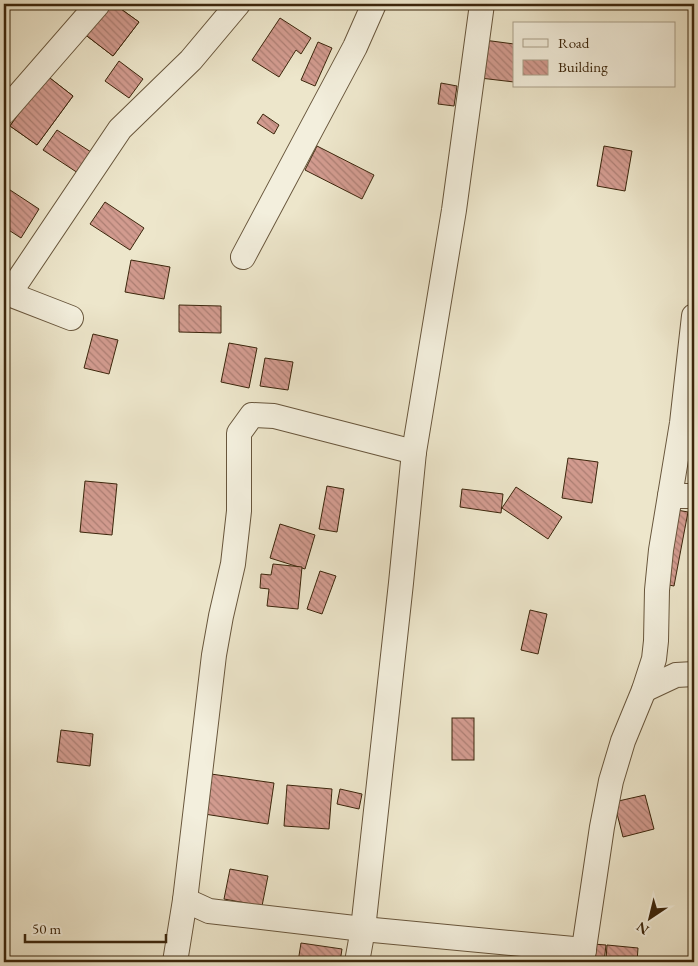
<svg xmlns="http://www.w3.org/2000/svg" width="698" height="966" viewBox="0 0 698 966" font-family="'EB Garamond',serif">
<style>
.building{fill:url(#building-back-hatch);stroke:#3c260c}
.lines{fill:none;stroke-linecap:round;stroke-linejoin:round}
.minor-casing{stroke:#68563c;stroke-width:26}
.minor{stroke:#f3efdd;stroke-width:24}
</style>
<defs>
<pattern id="building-back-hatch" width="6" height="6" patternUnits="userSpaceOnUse" patternTransform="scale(1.25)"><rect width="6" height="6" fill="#d29b8f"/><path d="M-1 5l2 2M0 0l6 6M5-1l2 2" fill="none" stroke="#ac7e73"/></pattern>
</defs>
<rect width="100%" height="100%" fill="#ede6cb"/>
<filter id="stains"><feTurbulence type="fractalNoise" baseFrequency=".004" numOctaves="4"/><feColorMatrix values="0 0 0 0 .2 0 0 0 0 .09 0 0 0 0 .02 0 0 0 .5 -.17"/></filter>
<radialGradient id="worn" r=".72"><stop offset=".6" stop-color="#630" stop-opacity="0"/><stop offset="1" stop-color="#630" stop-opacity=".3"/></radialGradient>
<g class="building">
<path d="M105,4H114L139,22L113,56L83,33Z"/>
<path d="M105,4H114L139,22L113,56L83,33Z"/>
<path d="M280,18L311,38L301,54L296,50L279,77L252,60Z"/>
<path d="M484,40L514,44V82L480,78Z"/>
<path d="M318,42L332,48L315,86L301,80Z"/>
<path d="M119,61L143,79L129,98L105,81Z"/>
<path d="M46,75L73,96L37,145L10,126Z"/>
<path d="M46,75L73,96L37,145L10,126Z"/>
<path d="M441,83L457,86L454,106L438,104Z"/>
<path d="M263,114L279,125L274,134L257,123Z"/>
<path d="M57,130L91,152L78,173L43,150Z"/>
<path d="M317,146L374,175L362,199L305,170Z"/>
<path d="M604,146L632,151L625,191L597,186Z"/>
<path d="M4,186L39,209L21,238L4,227Z"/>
<path d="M105,202L144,228L130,250L90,224Z"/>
<path d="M131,260L170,267L164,299L125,292Z"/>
<path d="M179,305L221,306V333L179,332Z"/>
<path d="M93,334L118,340L109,374L84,368Z"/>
<path d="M229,343L257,348L249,388L221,382Z"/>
<path d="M265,358L293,362L288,390L260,386Z"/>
<path d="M568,458L598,462L592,503L562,498Z"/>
<path d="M85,481L117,484L112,535L80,532Z"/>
<path d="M327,486L344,489L337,532L319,529Z"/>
<path d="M516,487L562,517L548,539L502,508Z"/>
<path d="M462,489L503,494L501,513L460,507Z"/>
<path d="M666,508L688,512L674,586L653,582Z"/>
<path d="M280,524L315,535L305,569L270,558Z"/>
<path d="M273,564L302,567L298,609L267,606L269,589L260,588L261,574L271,575Z"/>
<path d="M320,571L336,576L322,614L307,609Z"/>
<path d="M530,610L547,614L538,654L521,650Z"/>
<rect x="452" y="718" width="22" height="42"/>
<path d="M61,730L93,734L90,766L57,762Z"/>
<path d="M204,773L274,783L268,824L198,813Z"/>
<path d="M287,785L332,789L329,829L284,826Z"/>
<path d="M340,789L362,794L359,809L337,804Z"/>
<path d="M645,795L654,829L623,837L614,802Z"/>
<path d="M230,869L268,876L262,906L224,899Z"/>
<path d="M301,943L342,949L340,962H298Z"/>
<path d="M593,944L606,945L604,962H591Z"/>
<path d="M607,945L638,948L637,962L606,960Z"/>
</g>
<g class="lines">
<g class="minor-casing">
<g id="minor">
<path d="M4,112L98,4"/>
<path d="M243,257L355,47L374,4"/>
<path d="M4,292L71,318"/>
<path d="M9,294L120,129L191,60L238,4"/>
<path d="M670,496H694"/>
<path d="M644,690L676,675L694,674"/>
<path d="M185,900L209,911L363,929L584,950"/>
<path d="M175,962L185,900L214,655L221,616L233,564L239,511V433L252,415L274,416L414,452"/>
<path d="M357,962L363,929L401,583L414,452L454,210L482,4"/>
<path d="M582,962L602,827L611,781L623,741L644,690L654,659L656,641L657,590L661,550L682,423L694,316"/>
</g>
</g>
<use href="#minor" class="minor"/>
</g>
<rect width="698" height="966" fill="none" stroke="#ede6cb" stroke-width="20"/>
<rect x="5" y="5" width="688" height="956" fill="none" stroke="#3c260c" stroke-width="2.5"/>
<rect x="10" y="10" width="678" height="946" fill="none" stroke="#3c260c"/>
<rect x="513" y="22" width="162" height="65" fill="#f3efdd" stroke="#aa9f89"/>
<rect x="523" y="39" width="25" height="8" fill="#f3efdd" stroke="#aa9f89"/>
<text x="558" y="48" font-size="15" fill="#3c260c">Road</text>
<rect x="523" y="60" width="25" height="15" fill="url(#building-back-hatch)" stroke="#aa9f89"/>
<text x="558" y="72" font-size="15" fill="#3c260c">Building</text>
<g transform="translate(650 918) rotate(215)" stroke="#f3efdd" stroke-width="4" paint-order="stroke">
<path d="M0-4L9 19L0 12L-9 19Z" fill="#3c260c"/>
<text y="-8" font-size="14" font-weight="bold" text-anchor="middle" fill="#3c260c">N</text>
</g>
<path d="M25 934v8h141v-8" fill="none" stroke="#3c260c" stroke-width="2.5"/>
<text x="32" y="934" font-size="15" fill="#3c260c" stroke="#f3efdd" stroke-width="4" paint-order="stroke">50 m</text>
<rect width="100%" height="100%" filter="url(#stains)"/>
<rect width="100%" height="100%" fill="url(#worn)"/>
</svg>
